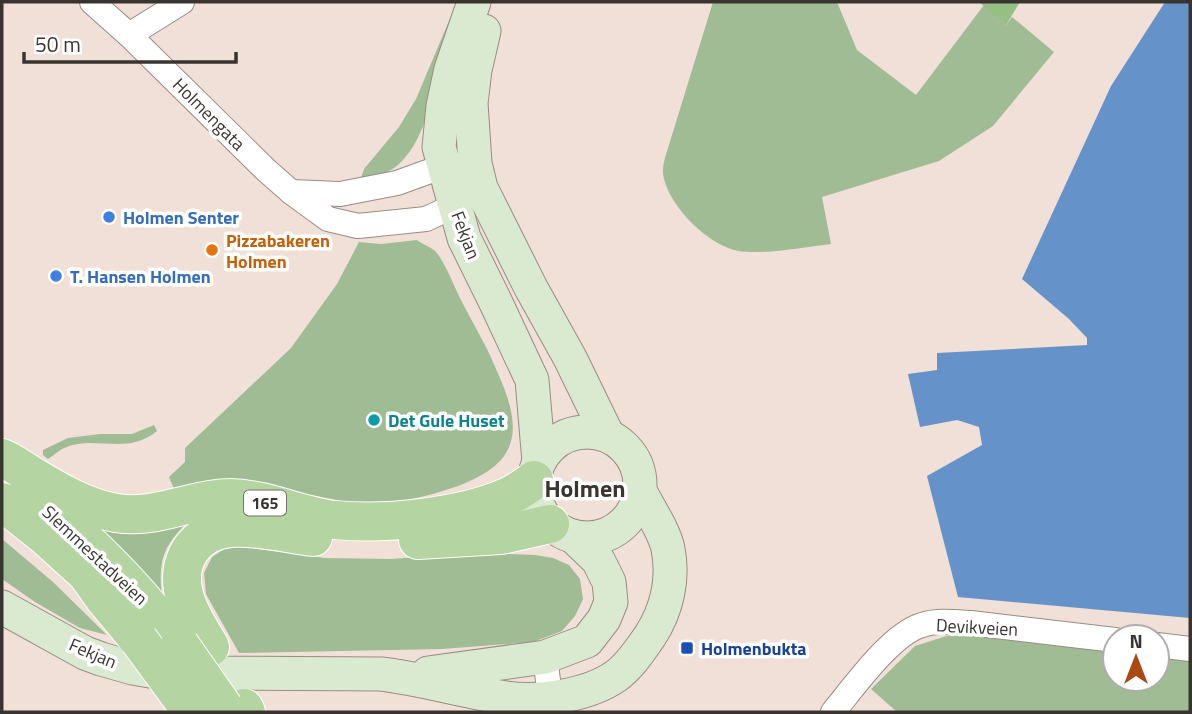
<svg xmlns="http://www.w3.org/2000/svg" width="1192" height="714" viewBox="0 0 1192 714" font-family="'Titillium Web',sans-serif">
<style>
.green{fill:#a0bc94}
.forest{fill:#95bf83}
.water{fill:#6593c9}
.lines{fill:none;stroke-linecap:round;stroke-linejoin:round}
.street-casing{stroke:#9a8b83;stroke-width:26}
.secondary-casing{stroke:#9a8b83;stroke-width:35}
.primary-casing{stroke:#fff;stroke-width:40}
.street{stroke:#fff;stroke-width:24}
.secondary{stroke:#daead0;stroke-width:33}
.primary{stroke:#b4d4a1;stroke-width:38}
.primary-bridge-casing{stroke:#fff;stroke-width:40;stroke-linecap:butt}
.primary-bridge{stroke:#b4d4a1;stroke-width:38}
.shop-dot{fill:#3f7fe0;stroke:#fff;stroke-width:2.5}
.food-dot{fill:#e8710a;stroke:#fff;stroke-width:2.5}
.culture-dot{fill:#0f9aa8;stroke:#fff;stroke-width:2.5}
.transit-dot{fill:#1a4fb4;stroke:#fff;stroke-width:2.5}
.labels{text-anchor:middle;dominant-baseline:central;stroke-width:7;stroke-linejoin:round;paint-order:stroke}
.shield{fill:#fff;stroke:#75716f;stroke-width:2}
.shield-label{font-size:16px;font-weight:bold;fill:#3a3431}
.street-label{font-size:18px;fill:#3a3431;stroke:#fff}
.shop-label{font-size:18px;font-weight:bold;fill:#366cbe;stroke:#fff;text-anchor:start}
.food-label{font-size:18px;font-weight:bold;fill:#c56008;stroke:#fff;text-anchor:start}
.culture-label{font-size:18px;font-weight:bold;fill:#0d838f;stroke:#fff;text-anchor:start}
.transit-label{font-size:18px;font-weight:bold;fill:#164399;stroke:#fff;text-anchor:start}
.district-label{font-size:24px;font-weight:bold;fill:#3a3431;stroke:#fff}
</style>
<rect width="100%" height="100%" fill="#f0e0d8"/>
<g class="green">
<path d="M457,2C449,32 442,62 434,91C426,118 420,144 399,164C388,174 374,177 360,181L364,169L399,127L416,99Z"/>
<path d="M713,2H837L857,50L916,95L984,5L1006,25L1012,17L1054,52L993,126L939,161L822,197L831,244C805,247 764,255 739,251C709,246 671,208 664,179C661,168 665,158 668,148Z"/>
<path d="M417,240C422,244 431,247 435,251C444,260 454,286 460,298C472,322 486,344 496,369C524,430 522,464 452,488C425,497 399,503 369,504C346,504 324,496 301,494C259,492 216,491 174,489L169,477L185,462V448L291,348L337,284L359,242L381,244Z"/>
<path d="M154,425L157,431C126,457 93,433 62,449C57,452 53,456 48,459L43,455V450L68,438L100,434H132Z"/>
<path d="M88,520L189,521C164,545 158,559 162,594Z"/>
<path d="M2,539L53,582L107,635L80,628L35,602L2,579Z"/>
<path d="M250,544L324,558L391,559L477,553L535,555L553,558L569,565L580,579L583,599L575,616L562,631L533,642L442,649L239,653L206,594L204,573L212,557L226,548Z"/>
<path d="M959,632L1115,650V679H1157V655L1190,658V712H897L871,689L915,646Z"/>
</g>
<path class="forest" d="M979,2H1020L1006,25Z"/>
<path class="water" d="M1165,2H1190V618L958,597L927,476L982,445L979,427L957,420L920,427L908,374L937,370V353L1087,345V338L1069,319L1022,279L1111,86Z"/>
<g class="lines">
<g class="street-casing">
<g id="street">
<path d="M92,2L129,35L266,170L291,192L328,219L358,226L426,219L454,206L468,196"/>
<path d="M129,35L182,2"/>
<path d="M291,192L340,194L397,183L444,166L461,168"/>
<path d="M1157,645L1190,649"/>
<path d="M545,657L552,712"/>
<path d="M833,712C854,687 891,634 922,625C937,620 955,622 971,623L1115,640"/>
</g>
</g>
<g class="secondary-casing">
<g id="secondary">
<path d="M474,2L451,69L443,106L439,147L464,238L496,303L532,380L539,462"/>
<path d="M484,31L475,70L471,103L475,163L481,188L531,288L570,358L608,436"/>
<circle cx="587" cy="485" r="53"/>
<path d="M2,607L85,653L101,659L133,668L150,671L183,673L381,674C423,679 465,692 507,698C539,703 589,695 616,676C630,666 640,650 650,636C667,610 674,579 668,549C665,532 648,507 640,491"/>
<path d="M428,673L545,657L587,641L604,619L611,602L609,582L598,560L574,537"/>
</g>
</g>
<g class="primary-casing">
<g id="primary">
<path d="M2,458C13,462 23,471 34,477C59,492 86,508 116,513C155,520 192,498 231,498C267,499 300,516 335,520C385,525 461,517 507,497C517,493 526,486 534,480"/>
<path d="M28,494C86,535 136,588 180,645"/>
<path d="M2,502L44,535L87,574L104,598L139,640"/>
<path d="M418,540L501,535L550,524"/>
<path d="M210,647C201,631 190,616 185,598C174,562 194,531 231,528C258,526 287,534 313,537"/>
<path d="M244,708L246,712"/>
</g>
</g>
<use href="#street" class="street"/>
<use href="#secondary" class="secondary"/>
<use href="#primary" class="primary"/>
<g class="primary-bridge-casing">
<g id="primary-bridge">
<path d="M139,640L191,711"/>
<path d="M180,645L224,708"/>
</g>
</g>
<use href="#primary-bridge" class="primary-bridge"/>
</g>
<g class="shop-dot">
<circle cx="109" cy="217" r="7"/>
<circle cx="56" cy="276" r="7"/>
</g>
<circle class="food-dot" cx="212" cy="250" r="7"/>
<circle class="culture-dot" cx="374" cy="420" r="7"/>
<rect class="transit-dot" x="680" y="641" width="14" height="14" rx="3.5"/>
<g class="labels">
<rect class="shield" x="244" y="490.5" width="42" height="25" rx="5"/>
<g class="shield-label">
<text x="265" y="503">165</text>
</g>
<g class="street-label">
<text transform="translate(209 114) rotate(45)">Holmengata</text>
<text transform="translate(466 235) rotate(69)">Fekjan</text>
<text transform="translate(95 555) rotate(43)">Slemmestadveien</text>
<text transform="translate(977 627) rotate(3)">Devikveien</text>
<text transform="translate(93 653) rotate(23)">Fekjan</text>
</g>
<g class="shop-label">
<text x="123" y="217">Holmen Senter</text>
<text x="70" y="276">T. Hansen Holmen</text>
</g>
<g class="food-label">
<text x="226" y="240">Pizzabakeren<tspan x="226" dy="21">Holmen</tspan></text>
</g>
<g class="culture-label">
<text x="388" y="420">Det Gule Huset</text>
</g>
<g class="transit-label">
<text x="701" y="648">Holmenbukta</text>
</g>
<g class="district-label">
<text x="585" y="488">Holmen</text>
</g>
</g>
<rect width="1192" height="714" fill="none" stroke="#3a3431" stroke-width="7"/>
<g transform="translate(1136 658)"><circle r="33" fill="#ffffff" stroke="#b0aead" stroke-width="2"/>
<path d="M0-5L12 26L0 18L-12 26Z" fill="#ac4814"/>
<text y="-10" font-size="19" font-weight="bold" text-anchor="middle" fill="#3a3431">N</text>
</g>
<path d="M24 52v10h212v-10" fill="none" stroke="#3a3431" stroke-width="3.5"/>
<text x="35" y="52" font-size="21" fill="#3a3431" stroke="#ffffff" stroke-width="5" paint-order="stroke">50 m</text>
</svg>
